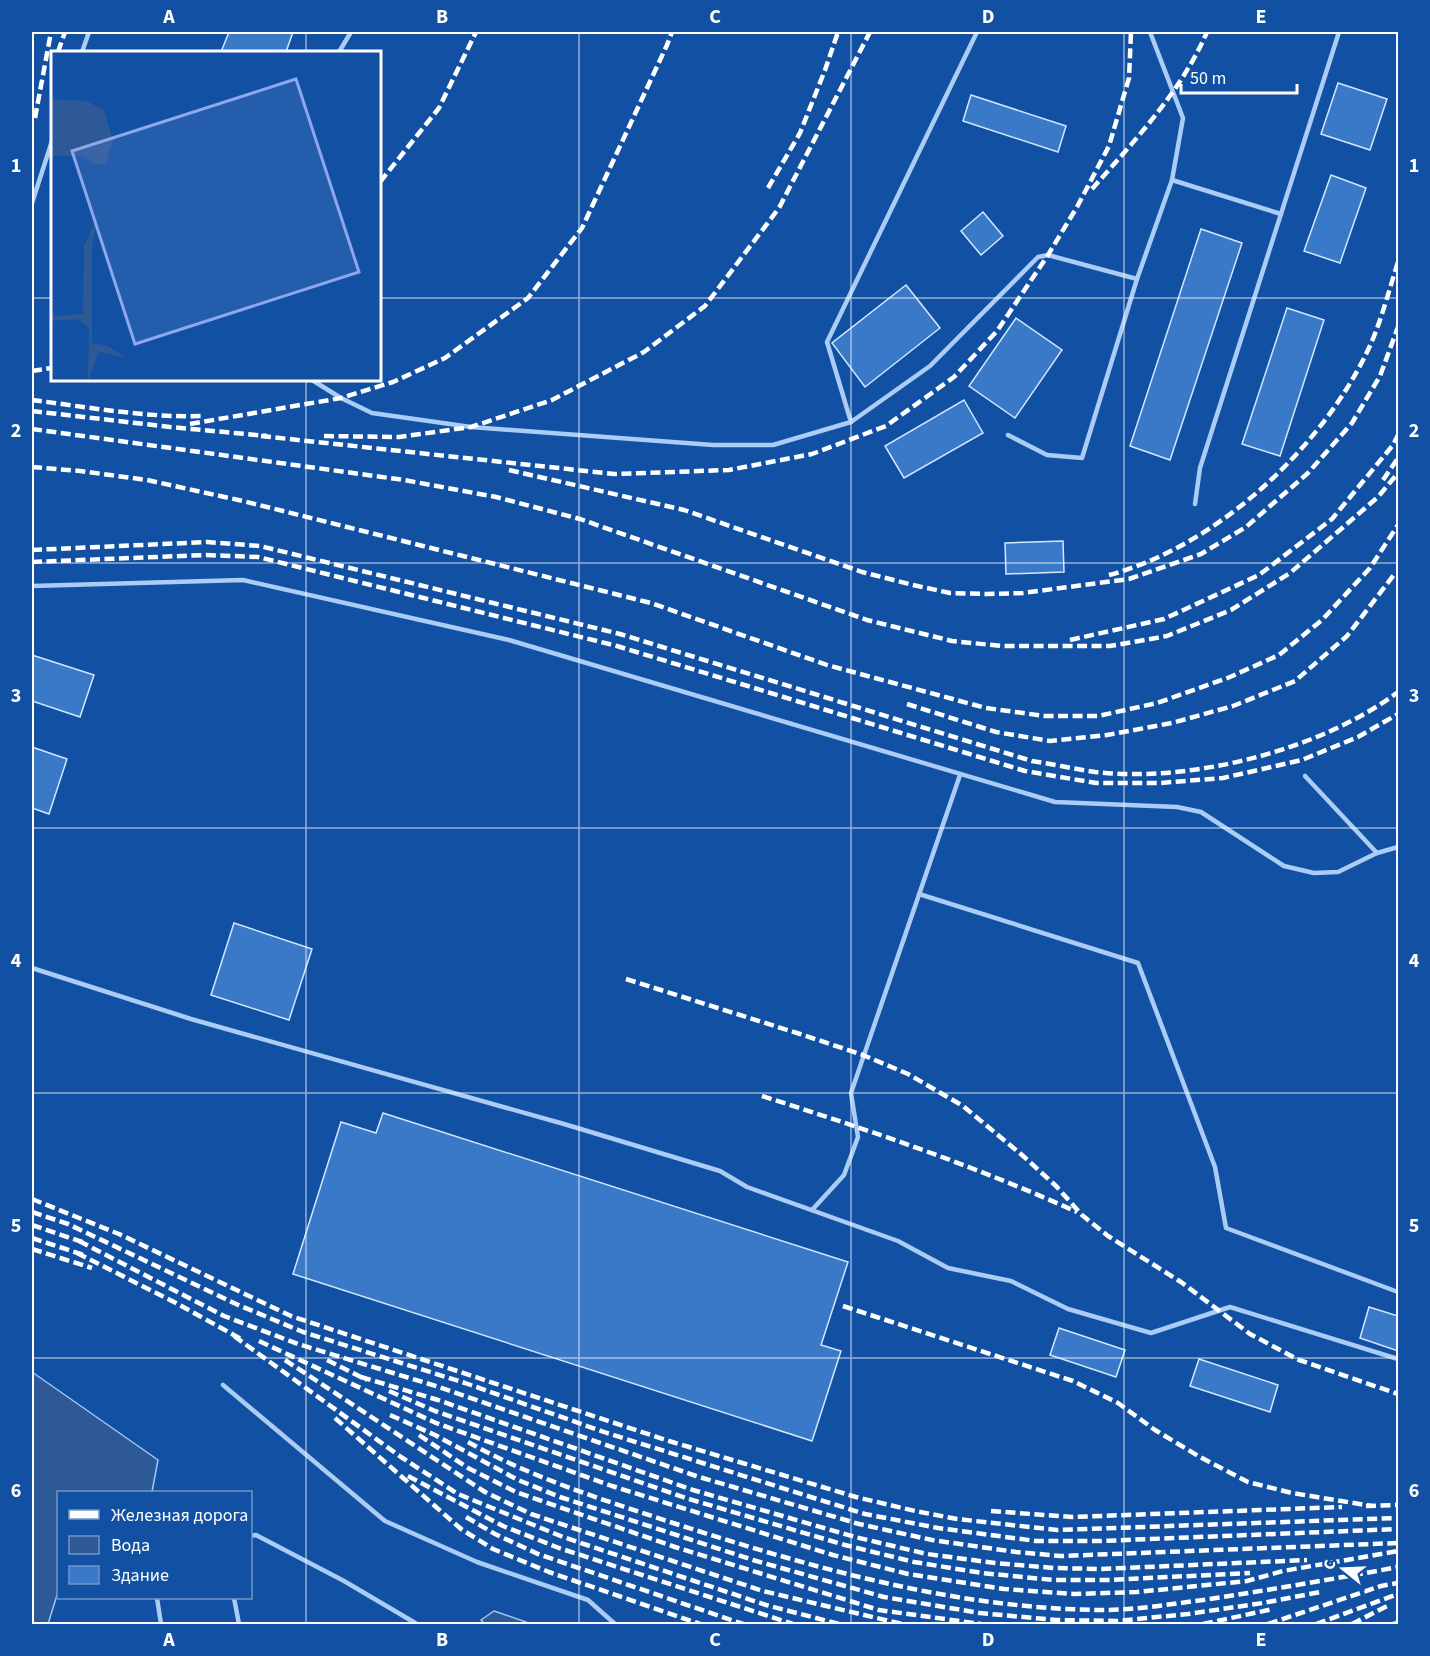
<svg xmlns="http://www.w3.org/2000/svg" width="1430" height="1656" viewBox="0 0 1430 1656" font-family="'Source Sans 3',sans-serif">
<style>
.water{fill:#2d5a96;stroke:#9dc7f8;stroke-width:1.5}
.building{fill:#3a79c8;stroke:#d4e7fe;stroke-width:1.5}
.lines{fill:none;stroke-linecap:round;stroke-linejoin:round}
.service{stroke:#abccf5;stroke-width:4.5}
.rail{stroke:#fff;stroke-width:4.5;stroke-dasharray:10 4.5;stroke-linecap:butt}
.grid{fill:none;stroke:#fff;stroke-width:1.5;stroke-opacity:0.55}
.view{fill:#8ea6ec;fill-opacity:0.15;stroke:#8ea6ec;stroke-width:3}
.inset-edge{fill:none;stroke:#fff;stroke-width:3}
.neatline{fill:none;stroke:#fff;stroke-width:2}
.grid-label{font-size:20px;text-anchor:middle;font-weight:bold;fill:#fff}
</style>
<rect width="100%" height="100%" fill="#1150a2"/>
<g class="water">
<path d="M32,1372L158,1460L152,1492H58V1592L48,1624H32Z"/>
<path d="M494,1611L526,1622L530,1624H485L481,1620Z"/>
</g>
<g class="building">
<path d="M229,32H293L286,52H221Z"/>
<path d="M1338,83L1387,99L1370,150L1321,134Z"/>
<path d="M971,95L1066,126L1058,152L963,121Z"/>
<path d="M1331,175L1366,188L1340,263L1304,251Z"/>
<path d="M983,212L1003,236L981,255L961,231Z"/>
<path d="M1201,229L1242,243L1170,460L1130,446Z"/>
<path d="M906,285L940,328L865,387L832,343Z"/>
<path d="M1287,308L1324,320L1280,456L1242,444Z"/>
<path d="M1016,318L1062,350L1015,418L969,386Z"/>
<path d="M964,400L983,433L904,478L885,446Z"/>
<path d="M1063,541L1064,572L1006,574L1005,543Z"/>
<path d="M32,655L94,675L80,717L32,701Z"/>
<path d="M32,747L67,759L49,814L32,808Z"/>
<path d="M234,923L312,949L289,1020L211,995Z"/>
<path d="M383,1113L848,1262L821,1345L841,1351L812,1441L293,1274L341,1122L376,1133Z"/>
<path d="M1369,1307L1398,1316V1351L1360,1338Z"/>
<path d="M1059,1328L1125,1350L1116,1377L1050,1355Z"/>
<path d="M1199,1359L1278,1385L1270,1412L1190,1386Z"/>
</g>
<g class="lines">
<g class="service">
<path d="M1150,32L1183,118L1172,180"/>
<path d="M82,52L89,32"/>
<path d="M339,52L351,32"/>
<path d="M32,203L52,141"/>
<path d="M312,380L341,398L372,413L471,427L713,445H773L851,422L930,366L1038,257L1048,255L1137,279"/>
<path d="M851,422L827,342L977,32"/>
<path d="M1008,435L1047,455L1082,458L1137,279L1172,180L1281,214"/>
<path d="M1195,504L1200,468L1339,32"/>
<path d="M32,586L243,580L509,640L1055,802L1177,807L1201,812L1284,866L1314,873L1338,872L1377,853L1398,847"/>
<path d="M1305,776L1377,853"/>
<path d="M919,894L1138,963L1215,1167L1226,1228L1398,1292"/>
<path d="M32,968L191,1019L564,1124L720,1171L747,1187L898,1241L948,1268L1011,1281L1068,1309L1151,1333L1230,1307L1398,1359"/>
<path d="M812,1210L844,1175L858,1137L851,1093L960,775"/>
<path d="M223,1385L385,1521L477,1562L588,1600L615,1624"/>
<path d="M250,1536L256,1535L344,1581L417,1624"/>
<path d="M157,1598L161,1624"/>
<path d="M234,1598L239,1624"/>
<path d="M1393,1624L1398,1622"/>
</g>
<g class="rail">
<path d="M58,52L65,32"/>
<path d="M35,118L51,32"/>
<path d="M380,182L439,108L476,32"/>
<path d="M768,188L800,133L825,70L838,32"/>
<path d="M1092,189C1135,140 1181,92 1207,32"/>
<path d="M32,371L52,368"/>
<path d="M32,400C87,407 147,418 203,416"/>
<path d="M32,411L170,427L267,436"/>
<path d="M190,424L341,398L393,382L445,358L528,298L582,228L667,45L672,32"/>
<path d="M32,429L404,480L496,497L580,519L867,620L952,641L1002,646H1110L1167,636L1231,610L1290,573L1378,497L1398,473"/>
<path d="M261,436L614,474L729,470L812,454L886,426L954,377L997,331L1048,255L1077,207L1109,146L1129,78L1131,32"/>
<path d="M324,436L399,437L471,427L552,400L644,352L705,306L779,208L870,32"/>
<path d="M32,467L80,471L147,480L243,501L651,603L827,665L986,708L1045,716H1098L1157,703L1230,677L1279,655L1322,620L1370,568L1398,525"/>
<path d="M509,470L684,510L862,572L913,585L950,593L986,594L1023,593L1129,579L1201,554L1246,527L1308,473L1352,423L1380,376L1398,327"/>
<path d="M1383,480L1398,458"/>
<path d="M32,550L207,542L260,546L620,634L1032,761C1053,764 1074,769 1095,772C1191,783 1321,750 1398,692"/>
<path d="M32,562L206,555L258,557L617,646L1025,771L1096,783H1160L1223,778L1302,760L1358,737L1398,714"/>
<path d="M1109,575C1215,547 1320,450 1367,352C1380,326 1389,290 1398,262"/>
<path d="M1070,640L1164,619L1259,575L1332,519L1393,445L1398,435"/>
<path d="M907,704L996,732L1050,741L1107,735L1172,723L1233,706L1295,681L1347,636L1396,572"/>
<path d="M626,979L800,1034L863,1055L908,1074L963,1106L1022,1155L1056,1186L1082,1215L1108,1236L1181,1282L1250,1334L1299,1360L1398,1394"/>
<path d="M762,1096C869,1130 975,1166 1077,1212"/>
<path d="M32,1199L119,1234L291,1316L669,1441L856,1497L915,1511L957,1519L1057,1530L1398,1518"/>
<path d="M32,1212L68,1224L236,1304L303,1332L465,1383L607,1433L865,1514L938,1528L1036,1541H1101L1398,1529"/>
<path d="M32,1225L85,1243"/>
<path d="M32,1238L84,1255"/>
<path d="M79,1241L224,1316L298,1344L439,1387L696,1476L859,1524L932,1540L1016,1552L1061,1556L1398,1543"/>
<path d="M32,1249L92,1268"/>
<path d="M77,1253L176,1303L241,1339"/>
<path d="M843,1306L1073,1381L1118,1403L1155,1430L1200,1457L1248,1482L1292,1493L1372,1506"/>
<path d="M234,1336L401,1457L458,1494L563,1537L766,1605L839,1624"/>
<path d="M259,1341L436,1423L528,1456L612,1486L833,1555L908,1574L1004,1589L1074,1594L1137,1592L1247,1581L1283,1571L1398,1551"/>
<path d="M285,1360L485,1492L531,1514L763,1591L902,1624"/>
<path d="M327,1360L367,1380"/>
<path d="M361,1377L438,1400L693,1490L855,1537L927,1554L995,1563L1054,1568L1101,1569L1307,1560"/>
<path d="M389,1391L435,1411L689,1499L845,1545L914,1562L982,1573L1053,1580H1108L1250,1573"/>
<path d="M390,1415L435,1435L518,1480L560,1497L753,1560L884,1597L980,1613L1056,1620L1117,1621L1188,1614L1263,1603L1320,1592"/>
<path d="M335,1418L461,1529L493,1549L549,1572L700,1624"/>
<path d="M419,1435L468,1468L516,1492L675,1547L879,1610L981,1624"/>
<path d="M468,1442C532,1478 601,1499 670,1522C810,1567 954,1609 1103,1610C1136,1610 1171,1604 1203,1600C1269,1590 1334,1579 1398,1567"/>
<path d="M408,1476L503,1526L559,1548L793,1624"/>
<path d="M1366,1506L1398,1505"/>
<path d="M991,1511L1072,1517L1342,1507"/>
<path d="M466,1517L495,1534L538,1554L743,1624"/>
<path d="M1203,1624L1273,1609"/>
<path d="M1268,1624L1381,1586L1398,1583"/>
<path d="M1316,1624L1398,1594"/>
<path d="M1352,1624L1389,1605"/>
</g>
</g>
<path class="grid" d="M306,32V52M579,32V1624M851,32V1624M1124,32V1624M32,298H52M380,298H1398M306,380V1624M32,563H1398M32,828H1398M32,1093H1398M32,1358H1398"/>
<g transform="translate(51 51)">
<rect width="330" height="330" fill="#1150a2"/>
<path d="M0,48L35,50L53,59L62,89L55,113L44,114L33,105H0ZM47,164L41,196V292L57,295L76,307L48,301L37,330L38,277L27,268L0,270V265L32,263L33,195Z" fill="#2d5a96"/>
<path class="view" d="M245,28L308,221L84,293L21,100Z"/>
<rect width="330" height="330" class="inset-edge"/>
</g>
<rect width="1430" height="1656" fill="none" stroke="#1150a2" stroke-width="66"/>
<rect x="57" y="1491" width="195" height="108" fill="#1150a2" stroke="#7096c7" stroke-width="1.5"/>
<rect x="69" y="1510" width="30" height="9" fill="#ffffff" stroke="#7096c7" stroke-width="1.5"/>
<text x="111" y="1521" font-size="18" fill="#ffffff">Железная дорога</text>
<rect x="69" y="1536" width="30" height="18" fill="#2d5a96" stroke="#7096c7" stroke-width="1.5"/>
<text x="111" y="1551" font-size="18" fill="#ffffff">Вода</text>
<rect x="69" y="1566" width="30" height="18" fill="#3a79c8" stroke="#7096c7" stroke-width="1.5"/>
<text x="111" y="1581" font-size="18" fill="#ffffff">Здание</text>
<g transform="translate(1343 1569) rotate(288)" stroke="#1150a2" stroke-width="4.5" paint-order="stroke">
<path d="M0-4.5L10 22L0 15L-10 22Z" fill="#ffffff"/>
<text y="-9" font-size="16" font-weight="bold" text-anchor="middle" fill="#ffffff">С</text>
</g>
<path d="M1181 84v9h116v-9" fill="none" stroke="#ffffff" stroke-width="3"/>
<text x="1190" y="84" font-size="18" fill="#ffffff" stroke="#1150a2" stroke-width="4.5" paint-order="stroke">50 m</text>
<rect x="33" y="33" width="1364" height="1590" class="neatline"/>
<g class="grid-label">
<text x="169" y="23">A</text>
<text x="442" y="23">B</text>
<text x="715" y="23">C</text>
<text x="988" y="23">D</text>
<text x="1261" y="23">E</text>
<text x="16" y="172">1</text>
<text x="1414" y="172">1</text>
<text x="16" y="437">2</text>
<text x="1414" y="437">2</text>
<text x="16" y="702">3</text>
<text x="1414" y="702">3</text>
<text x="16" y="967">4</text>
<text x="1414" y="967">4</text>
<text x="16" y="1232">5</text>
<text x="1414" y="1232">5</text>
<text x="16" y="1497">6</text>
<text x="1414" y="1497">6</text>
<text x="169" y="1646">A</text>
<text x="442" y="1646">B</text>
<text x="715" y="1646">C</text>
<text x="988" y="1646">D</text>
<text x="1261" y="1646">E</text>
</g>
</svg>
